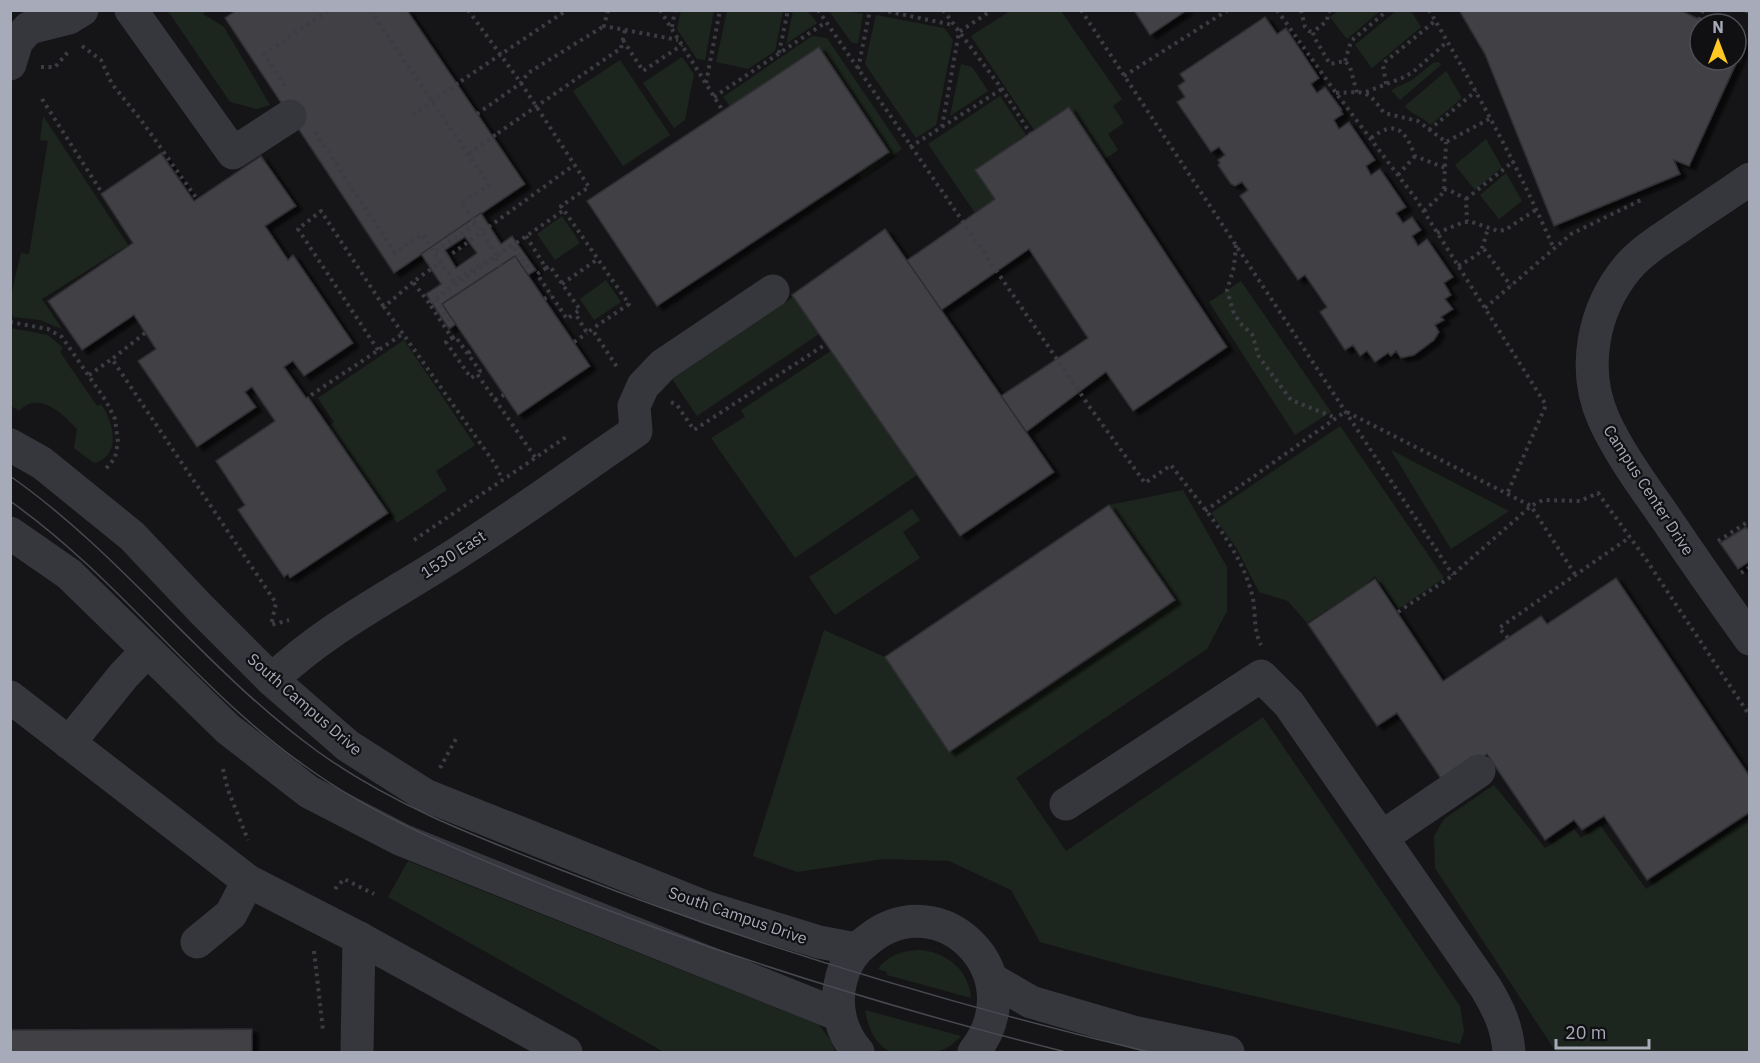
<svg xmlns="http://www.w3.org/2000/svg" width="1760" height="1063" viewBox="0 0 1760 1063" font-family="'IBM Plex Sans',sans-serif">
<style>
.green{fill:#1d261e}
.building{fill:#3f3f45;stroke:#2f2f33;stroke-width:1.5;fill-rule:evenodd;filter:url(#shadow)}
.lines{fill:none;stroke-linecap:round;stroke-linejoin:round}
.path{stroke:#3c3d44;stroke-width:4;stroke-dasharray:3 4.5;stroke-linecap:butt}
.minor{stroke:#36363d;stroke-width:33}
.tram{stroke:#484a52;stroke-width:1.5}
.path-bridge{stroke:#3c3d44;stroke-width:4;stroke-dasharray:3 4.5;stroke-linecap:butt}
.labels{text-anchor:middle;dominant-baseline:central;stroke-width:4.5;stroke-linejoin:round;paint-order:stroke}
.street-label{font-size:16px;fill:#a6aab9;stroke:#101012}
</style>
<defs>
<filter id="shadow"><feDropShadow dx="6" dy="4" stdDeviation="1.5" flood-color="#0009"/></filter>
</defs>
<rect width="100%" height="100%" fill="#151517"/>
<g class="green">
<path d="M168,11H206L203,14L224,27L270,105L257,109L230,102Z"/>
<path d="M681,11H714L705,60L697,59L677,29Z"/>
<path d="M727,11H783L775,51L748,69L716,62Z"/>
<path d="M793,11H808L817,23L786,44Z"/>
<path d="M829,11H844L863,14L858,44L851,42Z"/>
<path d="M1010,11H1061L1122,99L1113,106L1124,123L1108,134L1118,150L1104,160L1069,107L1034,130L971,36Z"/>
<path d="M1338,11V10L1380,11L1347,39L1330,17Z"/>
<path d="M1396,11H1411L1421,27L1372,68L1355,45Z"/>
<path d="M876,15L944,28L953,40L936,125L916,138L865,64Z"/>
<path d="M812,36L827,38L902,149L862,178L858,173L889,152L730,106L723,97Z"/>
<path d="M682,57L694,74L685,120L674,128L643,83Z"/>
<path d="M620,60L670,135L623,166L573,91Z"/>
<path d="M1437,62L1442,64L1400,100L1391,90L1412,80L1433,63Z"/>
<path d="M961,64L972,67L988,91L950,116Z"/>
<path d="M1446,71L1462,98L1430,125C1422,115 1412,116 1405,106Z"/>
<path d="M1000,96L1026,135L975,170L995,199L975,213L928,144Z"/>
<path d="M43,116L128,245L42,299L62,329L40,320L13,317C6,303 18,269 21,253L29,254L48,141L40,140Z"/>
<path d="M1486,139L1502,167L1475,190L1455,165Z"/>
<path d="M1506,173L1522,201L1499,219L1480,195Z"/>
<path d="M562,216L580,243L555,260L537,234Z"/>
<path d="M606,280L621,302L594,320L580,299Z"/>
<path d="M1241,281L1331,412L1295,435L1209,302Z"/>
<path d="M793,297L819,334L697,416L672,379Z"/>
<path d="M11,328L48,335L63,348L60,352L97,406L101,404C114,423 122,456 94,463L74,448L77,429C63,414 39,390 19,411L11,406Z"/>
<path d="M404,340L475,445L436,471L447,490L397,523L329,426L334,422L318,398Z"/>
<path d="M831,351L917,475L795,558L711,438L745,417L741,410Z"/>
<path d="M1340,426L1444,578L1398,609L1375,576L1365,585L1307,623L1288,601L1259,592L1237,549L1211,513Z"/>
<path d="M1391,450L1509,511L1451,549Z"/>
<path d="M1183,490L1227,567V611L1207,649L1016,778L1066,851L1263,717L1460,1006L1464,1031L1460,1044L1138,969L1040,942L1011,890L949,861L884,859L797,872L753,856L824,630L885,657L949,752L1175,600L1109,505Z"/>
<path d="M912,509L920,520L903,532L920,558L835,615L809,577Z"/>
<path d="M1494,785L1545,848L1574,829L1581,838L1600,825L1646,889L1749,818V1052H1556L1435,868L1434,836L1444,819Z"/>
<path d="M408,861L819,1025L832,1042L835,1052H664L388,897Z"/>
<path d="M922,950C949,954 969,971 971,998L887,975V972L878,969C889,954 905,950 922,950Z"/>
<path d="M865,1010L961,1036C945,1053 938,1052 915,1052C908,1052 898,1054 892,1052C874,1045 868,1026 865,1010Z"/>
</g>
<g class="building">
<path d="M237,10H407L525,184L394,273L225,18Z"/>
<path d="M1134,10H1187L1150,35Z"/>
<path d="M1459,10H1680L1709,24H1700V60H1736V37L1746,42L1689,166L1674,160L1680,174L1554,226L1485,54Z"/>
<path d="M1265,17L1277,34L1286,28L1319,78L1311,84L1317,93L1325,87L1342,110L1341,111L1343,114L1334,120L1339,129L1349,122L1375,160L1366,166L1371,175L1380,169L1406,207L1396,213L1403,223L1412,217L1421,230L1412,236L1418,246L1427,239L1453,277L1444,283L1451,295L1445,299L1453,309L1441,317L1444,320L1435,325L1439,332L1434,340L1414,355L1401,358L1396,351L1391,356L1388,353L1375,362L1367,351L1360,356L1353,345L1345,350L1320,312L1327,307L1305,275L1298,280L1240,196L1248,190L1242,182L1235,186L1231,184L1218,165L1220,163L1218,160L1225,155L1219,147L1211,152L1177,102L1185,97L1178,86L1185,81L1180,74Z"/>
<path d="M819,47L889,152L657,306L587,201Z"/>
<path d="M1069,107L1227,347L1133,411L1106,372L1026,432L1001,396L1088,338L1029,249L940,311L906,261L995,199L975,170Z"/>
<path d="M161,153L194,201L261,156L296,206L265,226L288,260L293,255L353,343L304,376L293,361L284,367L306,398L308,397L388,513L290,578L288,574L284,577L238,510L245,505L216,461L275,421L252,387L245,392L256,407L197,447L138,361L156,349L134,315L82,350L48,301L133,243L101,194Z"/>
<path d="M481,213L501,244L512,236L536,270L528,275L515,256L442,304L456,324L449,329L426,294L441,284L421,254ZM465,237L477,253L456,268L445,250Z"/>
<path d="M885,229L1054,472L960,536L792,295Z"/>
<path d="M515,256L590,366L518,415L442,304Z"/>
<path d="M1109,505L1175,600L949,752L885,657Z"/>
<path d="M1746,527L1750,532V561L1738,569L1720,543Z"/>
<path d="M1616,578L1750,777V812L1647,880L1604,816L1582,830L1574,820L1545,840L1487,754L1444,783L1397,713L1377,726L1308,624L1375,579L1443,681L1541,616L1547,624Z"/>
<path d="M252,1029V1052H10V1030Z"/>
</g>
<g class="lines">
<g class="path">
<path d="M370,10L489,185L461,203L473,219"/>
<path d="M468,10L521,83L589,187L561,206L629,304L592,329"/>
<path d="M608,10L604,26L678,40"/>
<path d="M660,10L723,111"/>
<path d="M818,10L1089,406L1145,483L1171,465C1199,503 1239,546 1251,591C1257,609 1252,628 1261,645"/>
<path d="M881,10L953,25"/>
<path d="M943,10L1002,89L1030,133"/>
<path d="M1081,10L1453,575"/>
<path d="M1277,10L1336,93L1416,199L1546,405L1507,494"/>
<path d="M1301,10L1305,27L1309,31L1313,32"/>
<path d="M1330,10L1328,13L1327,21L1313,32L1314,37L1330,64L1345,61L1350,67L1357,93"/>
<path d="M1429,10C1475,88 1518,166 1554,249"/>
<path d="M1746,10L1750,15"/>
<path d="M1699,20L1703,10"/>
<path d="M672,27L675,10"/>
<path d="M623,40L643,71L682,45"/>
<path d="M82,46L101,60L112,84L141,120L197,199"/>
<path d="M621,48L625,30"/>
<path d="M779,53L788,10"/>
<path d="M1345,61L1351,41L1388,10"/>
<path d="M41,67H55L68,52"/>
<path d="M858,69L870,10"/>
<path d="M1124,76L1228,10"/>
<path d="M706,83L720,10"/>
<path d="M1386,84L1383,65L1386,61L1435,21"/>
<path d="M285,86L264,54L329,10"/>
<path d="M1366,92L1402,78L1413,72L1447,42"/>
<path d="M1336,93C1365,92 1366,88 1384,113L1418,121L1446,142L1491,118"/>
<path d="M714,97L826,22"/>
<path d="M42,99L102,193"/>
<path d="M477,114L521,83L528,73L604,26"/>
<path d="M413,115L461,81"/>
<path d="M942,127L959,32L992,10"/>
<path d="M1429,130L1476,91"/>
<path d="M315,132L395,253L422,234L434,252"/>
<path d="M1371,138C1396,119 1405,130 1415,156L1445,168"/>
<path d="M910,147L1002,89"/>
<path d="M469,154L498,133"/>
<path d="M1398,175L1415,156"/>
<path d="M1444,189L1451,191L1466,199L1467,221"/>
<path d="M1466,199L1514,161"/>
<path d="M1424,211L1441,195L1444,189L1446,142"/>
<path d="M1437,233L1464,222H1472L1498,231L1505,230L1537,209"/>
<path d="M526,236L546,268L550,266L580,310L575,313L587,333L592,329L617,367"/>
<path d="M1236,245L1234,267L1227,290L1233,311L1240,323L1252,334L1259,357L1291,400L1336,418"/>
<path d="M1484,249L1511,286"/>
<path d="M495,258L500,266"/>
<path d="M522,259L528,267L524,270"/>
<path d="M1458,266C1484,251 1480,256 1488,228"/>
<path d="M546,268L537,274L567,319L575,313"/>
<path d="M413,282L384,307L495,464L502,479"/>
<path d="M456,284L461,291"/>
<path d="M562,284L598,259"/>
<path d="M436,299L449,320L452,318"/>
<path d="M544,299L551,295"/>
<path d="M429,303L413,282L574,165"/>
<path d="M1485,308L1571,234L1641,200"/>
<path d="M10,322L48,329L62,337L106,401L115,419L118,442L115,458L104,471"/>
<path d="M145,333L112,359L276,603L271,625L289,620"/>
<path d="M452,338L455,336L480,371L477,374"/>
<path d="M574,342L587,333"/>
<path d="M378,350L298,229L321,211L384,307"/>
<path d="M468,353L473,349"/>
<path d="M89,375L112,359"/>
<path d="M311,395L404,333"/>
<path d="M495,400L504,395"/>
<path d="M671,402L677,405L694,430L826,344"/>
<path d="M1347,412L1531,506L1576,576"/>
<path d="M535,457L477,374L471,378L446,342L452,338L429,303L564,210"/>
<path d="M1205,511L1346,411"/>
<path d="M414,540L569,435"/>
<path d="M1718,541L1746,523H1750"/>
<path d="M1741,573L1750,567"/>
<path d="M1398,612L1449,578L1531,506L1543,500L1580,501L1598,493L1645,558L1750,716"/>
<path d="M1508,638L1499,628L1630,537"/>
<path d="M440,768L457,737"/>
<path d="M223,769L228,790L248,840"/>
<path d="M335,889L344,879L374,894"/>
<path d="M314,951L323,1030"/>
</g>
<g class="minor">
<path d="M131,10L233,153L290,116"/>
<path d="M29,28L69,18L82,10"/>
<path d="M10,64L17,41L29,28"/>
<path d="M1750,179C1727,195 1704,210 1682,225C1663,238 1643,250 1628,267C1593,309 1581,369 1604,420C1620,455 1645,488 1667,520C1694,560 1722,600 1750,639"/>
<path d="M10,445L42,463L132,536L201,609L272,680L348,746L425,795L708,908L819,942L856,949"/>
<path d="M10,533L69,574L228,729L309,792L402,840L839,1015"/>
<path d="M272,680C326,628 393,595 456,554C517,515 576,472 636,431L634,406L643,386L663,365L773,291"/>
<path d="M10,697L248,881L359,938L566,1052"/>
<path d="M69,743L124,675L147,651"/>
<path d="M1066,804L1261,676L1289,704L1486,988C1499,1010 1507,1027 1509,1052"/>
<path d="M1382,837L1479,771"/>
<path d="M197,942L231,914L248,881"/>
<path d="M993,980L1031,1002L1137,1033L1228,1052"/>
<path d="M357,1052L359,938"/>
<path d="M858,1052C841,1033 834,1006 841,980C845,963 854,950 868,940C940,881 1035,974 974,1052"/>
</g>
<g class="tram">
<path d="M10,476C123,555 205,670 317,751C393,806 482,839 569,873C760,948 950,1004 1149,1052"/>
<path d="M10,501C119,578 196,689 305,766C381,821 469,855 556,890C722,956 893,1009 1066,1052"/>
</g>
<g class="path-bridge">
<path d="M461,81L567,10"/>
<path d="M498,133L621,48"/>
<path d="M496,255L512,245L522,259"/>
<path d="M454,281L434,252L475,224"/>
<path d="M436,299L448,290L454,281L496,255L473,219"/>
</g>
</g>
<g class="labels">
<g class="street-label">
<text transform="translate(1649 490) rotate(57)">Campus Center Drive</text>
<text transform="translate(453 554) rotate(-33)">1530 East</text>
<text transform="translate(305 704) rotate(41)">South Campus Drive</text>
<text transform="translate(738 915) rotate(19)">South Campus Drive</text>
</g>
</g>
<rect width="1760" height="1063" fill="none" stroke="#a6aab9" stroke-width="24"/>
<g transform="translate(1718 42)"><circle r="28" fill="#101012" stroke="#4c4e55" stroke-width="1.5"/>
<path d="M0-4.5L10 22L0 15L-10 22Z" fill="#ffc825"/>
<text y="-9" font-size="16" font-weight="bold" text-anchor="middle" fill="#a6aab9">N</text>
</g>
<path d="M1556 1039v9h93v-9" fill="none" stroke="#a6aab9" stroke-width="3"/>
<text x="1565" y="1039" font-size="18" fill="#a6aab9" stroke="#101012" stroke-width="4.5" paint-order="stroke">20 m</text>
</svg>
